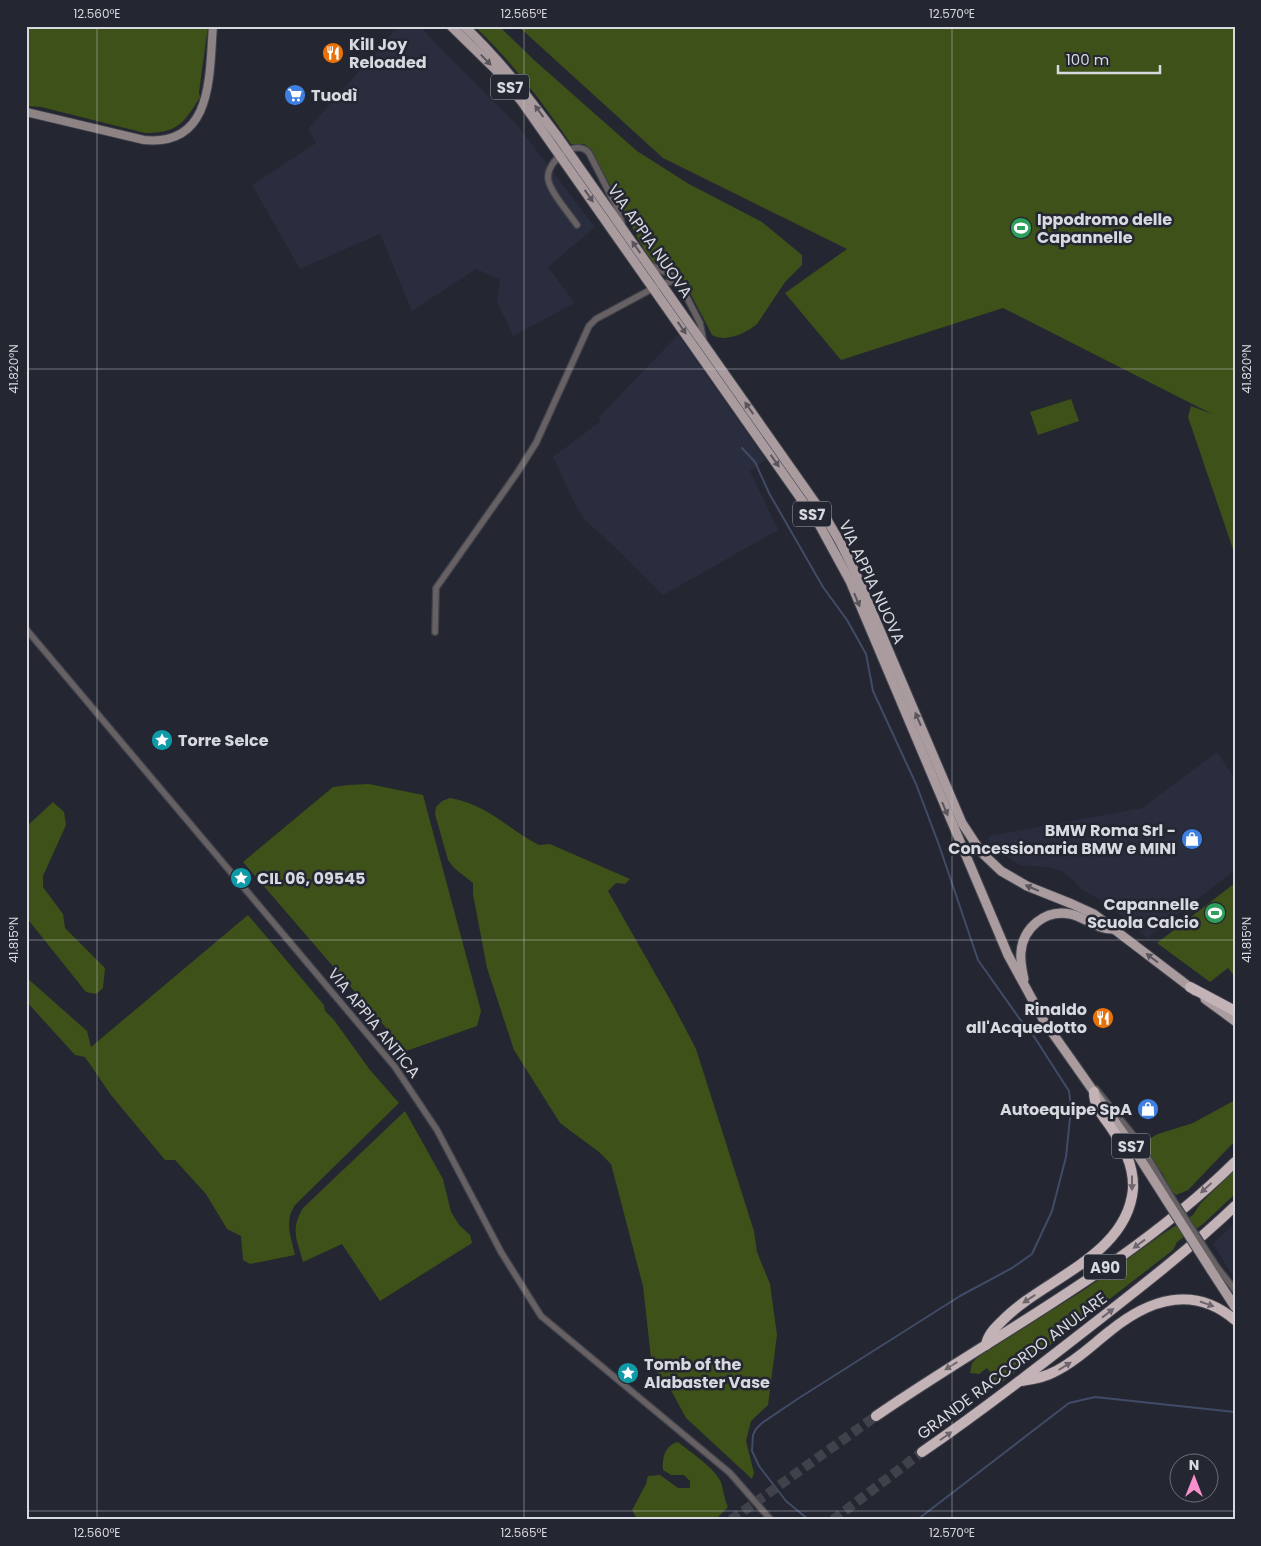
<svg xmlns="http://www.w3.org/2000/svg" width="1261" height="1546" viewBox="0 0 1261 1546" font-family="Poppins,sans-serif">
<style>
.built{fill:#2a2d3e}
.green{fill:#3e5119}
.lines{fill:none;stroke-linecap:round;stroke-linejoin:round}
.stream{stroke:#404c67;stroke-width:2}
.highway-tunnel{stroke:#3f414b;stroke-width:10;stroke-dasharray:10 5;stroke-linecap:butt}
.street-casing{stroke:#41434d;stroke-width:8}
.secondary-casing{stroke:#41434d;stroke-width:10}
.primary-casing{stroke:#41434d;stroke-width:11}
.highway-casing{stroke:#41434d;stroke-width:12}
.street{stroke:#686163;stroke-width:5.5}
.secondary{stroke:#8d8284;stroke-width:8}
.primary{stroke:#a99b9e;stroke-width:9}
.highway{stroke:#c3b2b6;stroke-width:10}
.street-bridge-casing{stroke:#41434d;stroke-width:8;stroke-linecap:butt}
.primary-bridge-casing{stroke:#41434d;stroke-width:11;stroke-linecap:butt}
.street-bridge{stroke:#686163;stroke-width:5.5}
.primary-bridge{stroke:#a99b9e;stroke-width:9}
.oneway{fill:#59555d}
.oneway2{fill:#6c656d}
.ticks{fill:none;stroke:#d7d9e0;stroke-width:1;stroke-opacity:0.45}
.labels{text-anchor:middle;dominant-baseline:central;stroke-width:5;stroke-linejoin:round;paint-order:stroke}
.shield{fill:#242631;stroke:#a1a3ac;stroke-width:1}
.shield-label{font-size:15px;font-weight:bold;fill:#d7d9e0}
.poi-label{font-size:16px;font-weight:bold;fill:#d7d9e0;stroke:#242631;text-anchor:start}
.street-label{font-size:16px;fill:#d7d9e0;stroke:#242631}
.neatline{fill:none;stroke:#d7d9e0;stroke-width:2}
.ticks-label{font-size:12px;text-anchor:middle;fill:#d7d9e0}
</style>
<rect width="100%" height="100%" fill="#242631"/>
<g class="built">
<path d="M399,26H419L518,126L595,227L548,267L575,303L513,336L497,301L500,279L476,269L412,311L380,234L300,269L252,185L316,143L308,129Z"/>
<path d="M678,335L766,460L750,471L778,530L663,595L621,553L584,519L575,504L553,457L601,421L599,417Z"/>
<path d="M1217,752L1235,779V870L1147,938L1107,904L1081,889L1070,877L1062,871L1046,867L1019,865L990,845L988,836L1142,808Z"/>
<path d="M1235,1223V1279L1213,1244Z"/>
</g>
<g class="green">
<path d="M26,26H208L199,92L200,97C184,123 178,133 145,133L41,107L26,106Z"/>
<path d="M474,26H499L534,60L637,151L689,184L762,222L802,255V265L785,282L757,324C747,333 725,343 712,335L683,279L675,271L653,263L644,250L591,149L584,144H571C542,102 512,61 474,26Z"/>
<path d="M518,26H1235V555L1188,417L1191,406L1212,414L1003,308L841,360L785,293L847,249L663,158Z"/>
<path d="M1071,399L1079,421L1038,435L1030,412Z"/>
<path d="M369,784L423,795L481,1011L477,1026L406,1051L243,862L333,787L349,785Z"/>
<path d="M450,798C489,805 506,828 539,845L550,844L630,879L625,884L616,883L608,891L673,1005L696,1049L754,1231L757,1252L770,1284L777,1335L768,1405L751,1421L746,1441L754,1473L752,1479L686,1418L666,1381L652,1367L643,1286L611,1164L599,1152L560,1123L514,1050L487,968L473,894V883L454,868L448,860L435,814L436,807L442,801Z"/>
<path d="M53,802L64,812L66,825L43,876V887L63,914L65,928L105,968L103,988L96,994L86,992L26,917V827Z"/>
<path d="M1235,883V977L1228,968L1210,982L1157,943Z"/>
<path d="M248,915L324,1005L325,1011L334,1020L370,1070L399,1103L295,1205C284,1221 291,1237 295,1255L250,1264L243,1260L241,1236L227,1229L206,1194L175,1160H165L111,1095L85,1057L75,1055L26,1001V977L87,1031L91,1047Z"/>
<path d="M1235,1100V1141L1188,1190L1176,1195C1166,1186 1168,1184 1163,1174C1155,1162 1135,1144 1158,1134L1193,1123Z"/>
<path d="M405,1111L443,1179L451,1212L459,1225L470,1235L472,1243L380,1301L342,1244L303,1262C297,1239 290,1230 303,1208Z"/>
<path d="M1235,1169V1194L1203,1224L1177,1242L1173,1250L992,1390L984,1391L985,1382L993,1376L987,1368L979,1374L970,1373L972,1363L978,1357L1084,1290L1164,1233L1193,1215L1200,1204Z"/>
<path d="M678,1442C690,1452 712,1466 720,1480C723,1486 724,1499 728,1507L715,1520H638L632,1510L646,1484L648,1476L660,1475L678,1488H690V1481L684,1475H671L663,1470C662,1458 665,1445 678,1442Z"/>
</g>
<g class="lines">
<g class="stream">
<path d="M742,448L755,462L769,493L823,587L847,620L866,654L873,691L916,784L939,845L978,960L1019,1018L1033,1035L1069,1091L1071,1108L1066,1157L1052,1211L1032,1254L1012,1268L960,1296L799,1398L762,1423L756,1429L753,1435L752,1451L759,1466L786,1501L809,1520"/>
<path d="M917,1520L1069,1403L1095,1397L1235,1412"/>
</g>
<g class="highway-tunnel">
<path d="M731,1520L876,1416"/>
<path d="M833,1520L922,1452"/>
</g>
<g class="street-casing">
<g id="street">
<path d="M577,225C569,213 549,191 548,178C547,161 576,137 589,153L615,204L622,223"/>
<path d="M650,265L675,277L679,282L700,323L704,343"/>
<path d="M26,629L395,1067L437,1130L501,1252L541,1316L730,1473L771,1520"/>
<path d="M435,632L436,588L517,473L536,443L589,326L596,319L661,284L678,280"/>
<path d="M1096,1089L1138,1141L1172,1198"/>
<path d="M1217,1267L1235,1290"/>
</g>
</g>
<g class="secondary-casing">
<path id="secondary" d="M26,112L144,140C214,147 209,74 213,26"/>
</g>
<g class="primary-casing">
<g id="primary">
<path d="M451,26L495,69L522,102L820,526L850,581L1008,955L1044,1021L1130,1143L1167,1201"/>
<path d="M464,26C501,61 528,97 558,137L826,518L840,542L856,574L962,823L981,852L1001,871L1027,886L1072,904L1094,914L1195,991"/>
<path d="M1024,979C1022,970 1020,962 1021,952C1023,928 1045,909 1070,914C1085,917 1098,930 1113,929"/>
<path d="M1205,999L1235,1021"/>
<path d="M1211,1270L1235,1307"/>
</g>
</g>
<g class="highway-casing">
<g id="highway">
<path d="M1190,987L1235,1011"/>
<path d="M986,1345C988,1334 995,1328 1003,1320C1043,1279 1127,1256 1133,1189C1134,1165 1123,1145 1110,1126C1102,1115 1094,1106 1094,1092"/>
<path d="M1021,1381C1033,1379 1043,1378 1054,1372C1075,1362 1092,1345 1110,1331C1148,1300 1193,1284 1235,1320"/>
<path d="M876,1416C997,1333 1130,1266 1235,1162"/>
<path d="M922,1452C983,1410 1042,1364 1101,1318C1147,1282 1193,1246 1235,1206"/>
</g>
</g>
<use href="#street" class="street"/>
<use href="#secondary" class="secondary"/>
<use href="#primary" class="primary"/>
<use href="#highway" class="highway"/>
<g class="street-bridge-casing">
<path id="street-bridge" d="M1172,1198L1217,1267"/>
</g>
<g class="primary-bridge-casing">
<path id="primary-bridge" d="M1167,1201L1211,1270"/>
</g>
<use href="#street-bridge" class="street-bridge"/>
<use href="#primary-bridge" class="primary-bridge"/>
</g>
<defs><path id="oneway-solid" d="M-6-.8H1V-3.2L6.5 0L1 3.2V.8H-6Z" transform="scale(1.25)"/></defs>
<g class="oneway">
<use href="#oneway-solid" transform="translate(486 60) rotate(46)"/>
<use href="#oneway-solid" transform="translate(539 111) rotate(-126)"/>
<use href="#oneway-solid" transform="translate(589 196) rotate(55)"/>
<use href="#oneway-solid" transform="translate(636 247) rotate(-125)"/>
<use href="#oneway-solid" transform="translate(682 328) rotate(55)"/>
<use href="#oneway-solid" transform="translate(749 408) rotate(-125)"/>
<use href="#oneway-solid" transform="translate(775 461) rotate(55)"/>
<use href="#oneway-solid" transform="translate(857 600) rotate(67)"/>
<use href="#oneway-solid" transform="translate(918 719) rotate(-113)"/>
<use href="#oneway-solid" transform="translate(945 809) rotate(67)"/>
<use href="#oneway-solid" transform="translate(1032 888) rotate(-157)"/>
<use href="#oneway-solid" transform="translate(1152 958) rotate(-143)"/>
</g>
<g class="oneway2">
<use href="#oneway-solid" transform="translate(1132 1183) rotate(90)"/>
<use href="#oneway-solid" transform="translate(1206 1188) rotate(138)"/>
<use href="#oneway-solid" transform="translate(1139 1244) rotate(144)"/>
<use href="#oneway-solid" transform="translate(1029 1299) rotate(147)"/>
<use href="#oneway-solid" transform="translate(1207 1304) rotate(19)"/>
<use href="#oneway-solid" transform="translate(1108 1313) rotate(-38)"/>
<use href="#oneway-solid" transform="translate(951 1366) rotate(148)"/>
<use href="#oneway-solid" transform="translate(1065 1366) rotate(-32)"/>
<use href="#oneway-solid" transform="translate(946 1436) rotate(-35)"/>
</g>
<path class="ticks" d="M97,26V1520M524,26V1520M952,26V1520M26,369H1235M26,940H1235M26,1511H1235"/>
<defs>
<g id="restaurant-disc" transform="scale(1.125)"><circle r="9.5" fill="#e8710a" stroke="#242631"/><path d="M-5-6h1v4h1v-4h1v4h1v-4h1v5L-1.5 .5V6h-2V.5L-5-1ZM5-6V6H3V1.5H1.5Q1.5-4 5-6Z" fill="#fff"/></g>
<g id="supermarket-disc" transform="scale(1.125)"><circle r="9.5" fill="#3f7fe0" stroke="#242631"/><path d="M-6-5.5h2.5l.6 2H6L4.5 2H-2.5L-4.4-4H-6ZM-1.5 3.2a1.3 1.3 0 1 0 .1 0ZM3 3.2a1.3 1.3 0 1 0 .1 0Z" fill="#fff"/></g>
<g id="stadium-disc" transform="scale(1.125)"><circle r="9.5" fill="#2e9e5b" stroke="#242631"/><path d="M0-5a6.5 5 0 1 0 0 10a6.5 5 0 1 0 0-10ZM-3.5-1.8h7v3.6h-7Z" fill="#fff"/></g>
<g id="sight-disc" transform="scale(1.125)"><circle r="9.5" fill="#0f9aa8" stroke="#242631"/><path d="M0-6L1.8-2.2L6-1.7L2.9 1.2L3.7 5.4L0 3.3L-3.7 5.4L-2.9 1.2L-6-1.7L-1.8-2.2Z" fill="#fff"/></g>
<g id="shop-disc" transform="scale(1.125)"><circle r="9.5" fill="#3f7fe0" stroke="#242631"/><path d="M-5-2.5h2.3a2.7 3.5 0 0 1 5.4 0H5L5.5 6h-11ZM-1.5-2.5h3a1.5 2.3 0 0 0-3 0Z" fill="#fff"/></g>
</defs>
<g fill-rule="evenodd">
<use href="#restaurant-disc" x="333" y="53"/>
<use href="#supermarket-disc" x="295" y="95"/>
<use href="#stadium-disc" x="1021" y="228"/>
<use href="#sight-disc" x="162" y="740"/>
<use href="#shop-disc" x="1192" y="839"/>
<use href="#sight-disc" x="241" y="878"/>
<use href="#stadium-disc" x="1215" y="913"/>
<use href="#restaurant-disc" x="1103" y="1018"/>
<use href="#shop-disc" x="1148" y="1109"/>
<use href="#sight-disc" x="628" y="1373"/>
</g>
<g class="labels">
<g class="shield">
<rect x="491" y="74.5" width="38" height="25" rx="4"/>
<rect x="793" y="501.5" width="38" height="25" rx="4"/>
<rect x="1112" y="1133.5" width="38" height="25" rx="4"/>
<rect x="1084" y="1254.5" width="42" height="25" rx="4"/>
</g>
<g class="shield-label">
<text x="510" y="87">SS7</text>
<text x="812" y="514">SS7</text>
<text x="1131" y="1146">SS7</text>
<text x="1105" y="1267">A90</text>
</g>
<g class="poi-label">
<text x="349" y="44">Kill Joy<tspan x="349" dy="18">Reloaded</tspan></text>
<text x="311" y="95">Tuodì</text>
<text x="1037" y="219">Ippodromo delle<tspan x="1037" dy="18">Capannelle</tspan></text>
<text x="178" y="740">Torre Selce</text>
<text x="1176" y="830" text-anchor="end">BMW Roma Srl -<tspan x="1176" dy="18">Concessionaria BMW e MINI</tspan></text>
<text x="257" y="878">CIL 06, 09545</text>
<text x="1199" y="904" text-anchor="end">Capannelle<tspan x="1199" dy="18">Scuola Calcio</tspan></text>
<text x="1087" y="1009" text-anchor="end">Rinaldo<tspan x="1087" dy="18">all'Acquedotto</tspan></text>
<text x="1132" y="1109" text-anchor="end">Autoequipe SpA</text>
<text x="644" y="1364">Tomb of the<tspan x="644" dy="18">Alabaster Vase</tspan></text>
</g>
<g class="street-label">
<text transform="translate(650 241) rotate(55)">VIA APPIA NUOVA</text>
<text transform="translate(872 582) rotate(65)">VIA APPIA NUOVA</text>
<text transform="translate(374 1023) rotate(51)">VIA APPIA ANTICA</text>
<text transform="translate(1012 1366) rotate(-37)">GRANDE RACCORDO ANULARE</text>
</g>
</g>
<rect width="1261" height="1546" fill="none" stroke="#242631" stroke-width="55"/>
<g transform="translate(1194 1478)"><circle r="24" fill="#242631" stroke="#6c6e77"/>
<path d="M0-4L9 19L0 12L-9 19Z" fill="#f790cd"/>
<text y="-8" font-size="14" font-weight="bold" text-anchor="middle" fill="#d7d9e0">N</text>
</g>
<path d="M1058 65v8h102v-8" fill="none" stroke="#d7d9e0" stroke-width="2.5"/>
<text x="1066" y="65" font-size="15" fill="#d7d9e0" stroke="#242631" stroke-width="4" paint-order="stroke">100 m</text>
<rect x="28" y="28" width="1206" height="1490" class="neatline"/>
<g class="ticks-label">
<text x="97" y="18">12.560°E</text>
<text x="524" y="18">12.565°E</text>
<text x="952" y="18">12.570°E</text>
<text transform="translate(14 369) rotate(-90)" y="4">41.820°N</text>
<text transform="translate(1247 369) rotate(-90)" y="4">41.820°N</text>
<text transform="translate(14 940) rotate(-90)" y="4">41.815°N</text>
<text transform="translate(1247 940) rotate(-90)" y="4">41.815°N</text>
<text x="97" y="1537">12.560°E</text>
<text x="524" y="1537">12.565°E</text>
<text x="952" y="1537">12.570°E</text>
</g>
</svg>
